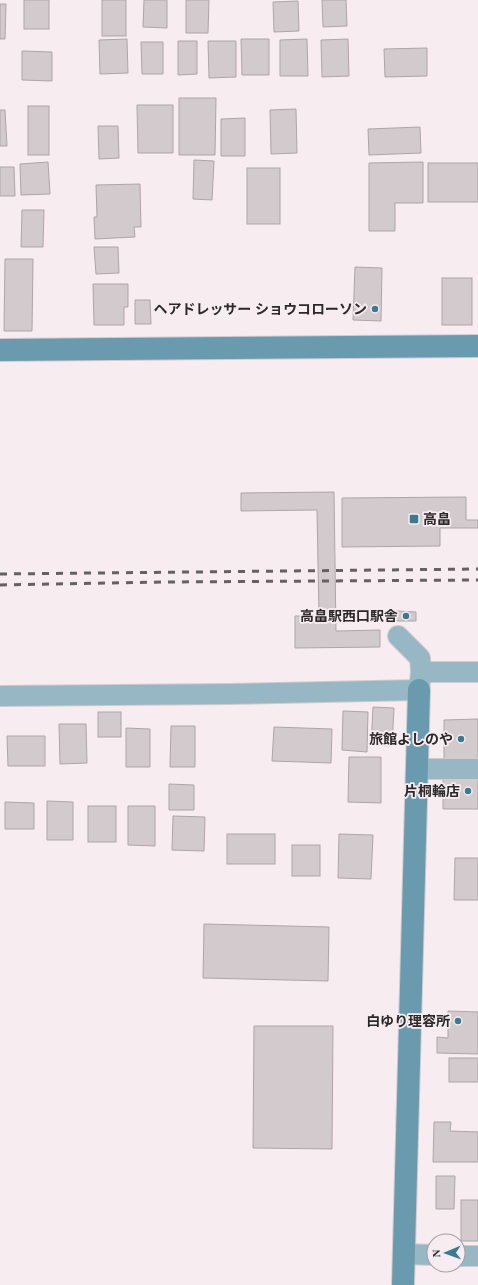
<svg xmlns="http://www.w3.org/2000/svg" width="478" height="1285" viewBox="0 0 478 1285" font-family="'Times New Roman','Noto Sans JP',serif">
<style>
.building{fill:#d3cace;stroke:#ada5a8}
.lines{fill:none;stroke-linecap:round;stroke-linejoin:round}
.street-casing{stroke:#d2cacd;stroke-width:22}
.secondary-casing{stroke:#d2cacd;stroke-width:24}
.street{stroke:#97b7c5;stroke-width:20}
.secondary{stroke:#699aae;stroke-width:22}
.rail{stroke:#656061;stroke-width:3;stroke-dasharray:7 7;stroke-linecap:butt}
.poi-dot{fill:#3d7a91;stroke:#f7edf1;stroke-width:1.5}
.labels{text-anchor:middle;dominant-baseline:central;stroke-width:3.5;stroke-linejoin:round;paint-order:stroke}
.poi-label{font-size:14px;font-weight:bold;fill:#2b2829;stroke:#f7edf1;text-anchor:end}
</style>
<rect width="100%" height="100%" fill="#f7edf1"/>
<g class="building">
<rect x="24" y="0" width="25" height="29"/>
<rect x="102" y="0" width="24" height="36"/>
<path d="M144,0H167V28L143,27Z"/>
<path d="M186,0H209L208,33H186Z"/>
<path d="M322,0H346L347,26L323,27Z"/>
<path d="M298,1L299,31L274,32L273,2Z"/>
<path d="M0,4H6L5,39H0Z"/>
<path d="M127,39L128,73L100,74L99,40Z"/>
<path d="M241,39H269V75H242Z"/>
<path d="M307,39L308,76H280V40Z"/>
<path d="M348,39L349,76L322,77L321,40Z"/>
<path d="M178,41H197V74L178,75Z"/>
<path d="M208,41H236V77L209,78Z"/>
<path d="M141,42H163V74H142Z"/>
<path d="M427,48V76L385,77L384,49Z"/>
<path d="M22,51L52,52V81L22,80Z"/>
<path d="M179,98H216L215,155H179Z"/>
<path d="M137,105H173V153H138Z"/>
<rect x="28" y="106" width="21" height="49"/>
<path d="M296,109L297,153L271,154L270,110Z"/>
<path d="M0,110H5L7,146H0Z"/>
<path d="M245,118V156H221V119Z"/>
<path d="M98,126H118L119,158L99,159Z"/>
<path d="M420,127L421,153L369,155L368,129Z"/>
<path d="M194,160L214,161L212,200L193,199Z"/>
<path d="M48,162L50,194L21,195L20,164Z"/>
<path d="M423,162V203H395V231H369V163Z"/>
<rect x="428" y="163" width="50" height="39"/>
<path d="M0,167H14L15,196H0Z"/>
<rect x="247" y="168" width="33" height="56"/>
<path d="M140,184L141,227H134L135,237L95,239L94,217H97L96,185Z"/>
<path d="M22,210H44L43,247H21Z"/>
<path d="M94,247H118L119,273L96,274Z"/>
<path d="M5,259H33L32,331H4Z"/>
<path d="M355,267L382,268L381,321L353,320Z"/>
<rect x="442" y="278" width="30" height="47"/>
<path d="M93,284H128V307H124V325H94Z"/>
<path d="M135,300H150L151,324H135Z"/>
<path d="M334,492L336,631L380,630V647L295,648V616H319L317,510L241,511V493Z"/>
<path d="M466,497V520H478V528H440V546L342,547V498Z"/>
<path d="M395,611L416,612V621H395Z"/>
<path d="M373,707L394,708L392,746L371,745Z"/>
<path d="M343,711L368,712L367,752L342,750Z"/>
<rect x="98" y="712" width="23" height="25"/>
<path d="M478,719V759H444V720Z"/>
<path d="M59,724H86L87,763L60,764Z"/>
<path d="M171,726H195V767H170Z"/>
<path d="M274,727L332,729L331,763L272,761Z"/>
<path d="M126,728L150,729V767H126Z"/>
<path d="M7,736H45V766H8Z"/>
<path d="M349,757H381V803L348,802Z"/>
<path d="M443,777L478,778V809H443Z"/>
<path d="M169,784L194,785V810H169Z"/>
<path d="M47,801L73,802V840H47Z"/>
<path d="M5,802L34,803V829H5Z"/>
<rect x="88" y="806" width="28" height="36"/>
<path d="M128,806H155V846L128,845Z"/>
<path d="M173,816L205,817L204,851L172,850Z"/>
<rect x="227" y="834" width="48" height="30"/>
<path d="M339,834L373,835L371,879L338,878Z"/>
<rect x="292" y="845" width="28" height="31"/>
<path d="M455,858H478V900H454Z"/>
<path d="M204,924L329,927L328,981L203,978Z"/>
<path d="M448,1011L478,1012V1054L437,1053V1037L448,1038Z"/>
<path d="M254,1026H333L332,1149L253,1148Z"/>
<rect x="449" y="1058" width="29" height="24"/>
<path d="M434,1122H451L450,1131L478,1132V1162H433Z"/>
<path d="M436,1176H455L454,1209H436Z"/>
<rect x="461" y="1200" width="17" height="41"/>
</g>
<g class="lines">
<g class="street-casing">
<g id="street">
<path d="M421,672H478"/>
<path d="M0,696L230,694L419,690L421,672L420,658L398,636"/>
<path d="M418,769H478"/>
<path d="M404,1254L434,1255"/>
<path d="M458,1256H478"/>
</g>
</g>
<g class="secondary-casing">
<g id="secondary">
<path d="M0,350L478,346"/>
<path d="M403,1285L419,690"/>
</g>
</g>
<use href="#street" class="street"/>
<use href="#secondary" class="secondary"/>
<g class="rail">
<path d="M0,574L478,569"/>
<path d="M0,585L166,582L478,580"/>
</g>
</g>
<g class="poi-dot">
<circle cx="375" cy="309" r="4"/>
<rect x="409" y="514" width="10" height="10" rx="2"/>
<circle cx="406" cy="616" r="4"/>
<circle cx="461" cy="739" r="4"/>
<circle cx="468" cy="791" r="4"/>
<circle cx="458" cy="1021" r="4"/>
</g>
<g class="labels">
<g class="poi-label">
<text x="367" y="309">ヘアドレッサー ショウコローソン</text>
<text x="423" y="519" text-anchor="start">高畠</text>
<text x="398" y="616">高畠駅西口駅舎</text>
<text x="453" y="739">旅館よしのや</text>
<text x="460" y="791">片桐輪店</text>
<text x="450" y="1021">白ゆり理容所</text>
</g>
</g>
<g transform="translate(446 1253) rotate(268)"><circle r="19" fill="#f7edf1" stroke="#a59ea1"/>
<path d="M0-3L7 15L0 10L-7 15Z" fill="#3d7a91"/>
<text y="-6" font-size="11" font-weight="bold" text-anchor="middle" fill="#2b2829">N</text>
</g>
</svg>
